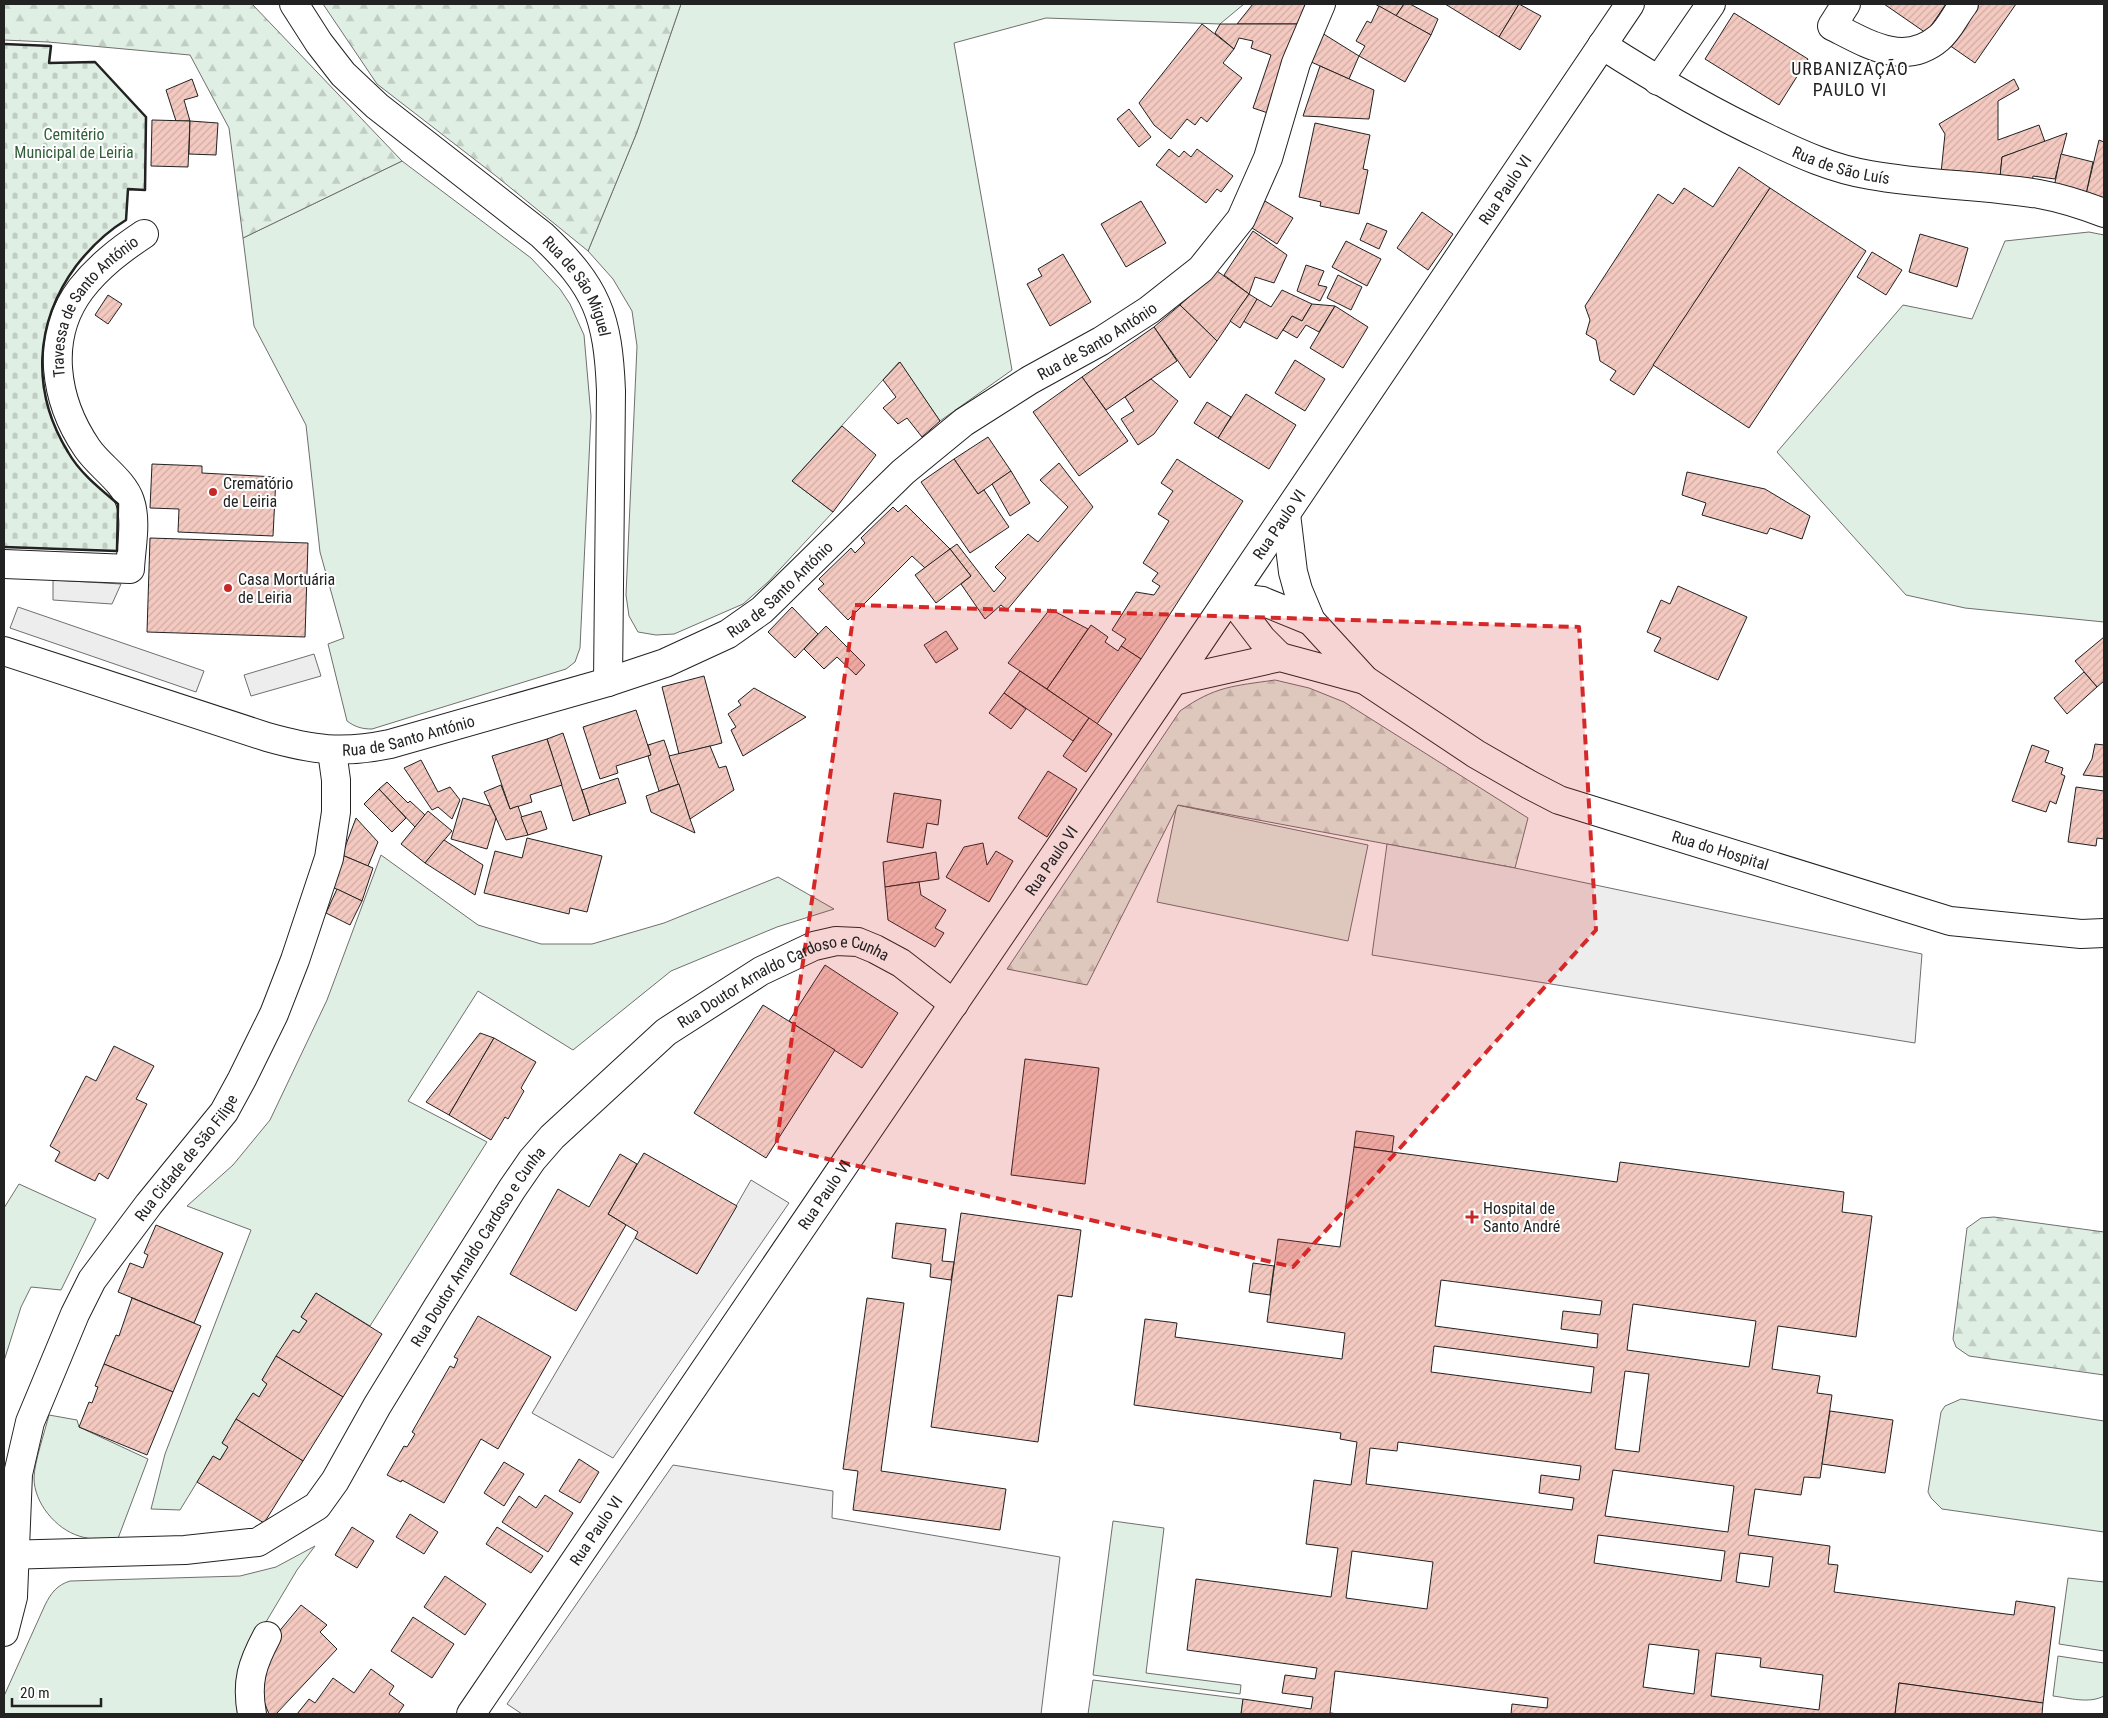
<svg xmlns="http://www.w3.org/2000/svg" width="2108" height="1718" viewBox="0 0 2108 1718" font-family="'Roboto Condensed',sans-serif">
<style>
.green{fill:#e0efe3;stroke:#6f6f6f}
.forest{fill:url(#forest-firs);stroke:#6f6f6f}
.cemetery{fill:url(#cemetery-stones);stroke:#6f6f6f}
.parking{fill:#ededed;stroke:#6f6f6f}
.building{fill:url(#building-hatch);stroke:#222;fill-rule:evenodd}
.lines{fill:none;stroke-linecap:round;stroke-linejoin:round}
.minor-casing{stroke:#222;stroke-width:30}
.major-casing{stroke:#222;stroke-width:30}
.minor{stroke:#fff;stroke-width:28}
.major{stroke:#fff;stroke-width:28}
.wall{stroke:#222;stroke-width:2.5}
.marked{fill:#d62828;fill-opacity:0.2;stroke:#d62828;stroke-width:4;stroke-dasharray:10 6;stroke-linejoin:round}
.poi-dot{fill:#c62828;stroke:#fff;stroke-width:2}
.labels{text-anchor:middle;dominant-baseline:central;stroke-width:4;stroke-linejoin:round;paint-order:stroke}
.park-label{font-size:16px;fill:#2f5e38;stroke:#fff}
.street-label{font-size:16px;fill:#222;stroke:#fff}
.poi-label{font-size:16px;fill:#222;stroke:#fff;text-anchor:start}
.neighbourhood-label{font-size:18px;letter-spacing:1px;fill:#222;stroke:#fff}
</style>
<defs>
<pattern id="forest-firs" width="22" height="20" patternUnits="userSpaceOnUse" patternTransform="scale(1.25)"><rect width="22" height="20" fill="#e0efe3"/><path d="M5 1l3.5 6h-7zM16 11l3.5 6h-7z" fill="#c0cdc2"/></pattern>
<pattern id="cemetery-stones" width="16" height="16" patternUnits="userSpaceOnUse" patternTransform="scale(1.25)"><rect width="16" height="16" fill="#e0efe3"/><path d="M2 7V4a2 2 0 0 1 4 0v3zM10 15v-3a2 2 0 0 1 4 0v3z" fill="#c0cdc2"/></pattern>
<pattern id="building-hatch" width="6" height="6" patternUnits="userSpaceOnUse" patternTransform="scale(1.25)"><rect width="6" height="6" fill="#f3c9c0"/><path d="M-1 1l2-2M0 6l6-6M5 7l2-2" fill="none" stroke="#d0aca5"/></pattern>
</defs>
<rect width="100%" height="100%" fill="#fff"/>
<g class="green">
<path d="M681,4H1244L1220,24L1046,18L954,43L1012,370L940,421L899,362L792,481L833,512L768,582L743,604L674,634L656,635L638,632L629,616L626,595L637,346L632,311L613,279L588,251L637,132Z"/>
<path d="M402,161L531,258L560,289L570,304L584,335L591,416L580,648L575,662L566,669L372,729C362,729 355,727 347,721L328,644L344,638L320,552L306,425L254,326L243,238Z"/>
<path d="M2089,232L2104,235V622L1965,608L1906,595L1777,452L1903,305L1972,319L2005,241Z"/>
<path d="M1177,805L1368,845L1348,941L1157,902Z"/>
<path d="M381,855L478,925L541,944H592L664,923L778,877L834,909L777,927L671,971L573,1050L478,991L408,1101L487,1142L370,1326L316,1293L301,1317L307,1321L299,1333L293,1330L262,1380L267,1384L259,1397L253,1393L222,1443L228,1447L220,1460L213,1456L180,1510L151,1509L165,1454L251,1230L187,1206L233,1165L270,1120L327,1000Z"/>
<path d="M19,1184L96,1219L61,1290L31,1287L21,1307L4,1361V1208Z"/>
<path d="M1961,1399L2104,1421V1532L1942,1509L1931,1498L1928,1492L1941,1412L1945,1406Z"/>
<path d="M49,1415L77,1420L79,1427L148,1459L117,1541C104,1540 91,1540 79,1536C56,1529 34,1503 34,1478C34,1463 45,1431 49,1415Z"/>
<path d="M1113,1521L1164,1528L1146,1673L1241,1685L1240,1694L1093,1675Z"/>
<path d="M315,1546L297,1570L260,1632L246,1714H4V1696L45,1605C51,1593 57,1585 70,1581L240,1576L276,1567Z"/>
<path d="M2068,1578L2104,1582V1651L2059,1644Z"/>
<path d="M2058,1656L2104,1663V1696C2089,1704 2069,1698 2053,1696Z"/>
<path d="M1093,1680L1243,1699L1241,1714H1088Z"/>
</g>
<g class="forest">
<path d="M4,4H252L402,161L243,238L229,128L190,55L48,42L4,40Z"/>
<path d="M323,4H681L637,132L588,251L496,176L377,84Z"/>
<path d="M1275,680L1309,688L1344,702L1528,818L1515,868L1178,805L1087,985L1007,969L1180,711C1215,686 1234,686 1275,680Z"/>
<path d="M1994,1217L2104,1232V1375L1969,1356L1956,1347L1953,1339L1967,1228L1981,1218Z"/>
</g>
<path class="cemetery" d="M4,44L51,46L49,63L95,62L146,117L145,190H128L126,220C106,232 90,248 76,266C34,323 31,392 68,452C80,473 99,488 118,504L117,551L4,547Z"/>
<g class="parking">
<path d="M53,580L121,584L112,604L53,600Z"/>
<path d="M18,607L204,671L196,692L10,628Z"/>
<path d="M314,654L321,676L251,696L244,675Z"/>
<path d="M1387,844L1515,868L1922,954L1915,1043L1372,955Z"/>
<path d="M751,1180L789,1203L613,1458L532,1413L635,1238L697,1274Z"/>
<path d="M673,1465L833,1491L832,1518L1060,1557L1041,1714H522L507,1704Z"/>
</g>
<g class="building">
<path d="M1253,4H1307L1298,24H1237Z"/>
<path d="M1375,4H1404L1396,16Z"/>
<path d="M1404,4H1410L1438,19L1431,35L1396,16Z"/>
<path d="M1445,4H1519L1499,37Z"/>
<path d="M1519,4L1541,16L1520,50L1499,37Z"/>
<path d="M1884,4H1946L1926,33Z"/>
<path d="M1978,4H2016L1975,63L1949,45Z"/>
<path d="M1379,6L1431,35L1405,82L1359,56L1365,46L1356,41L1367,21L1371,23Z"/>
<path d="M1734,13L1808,59L1779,105L1705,59Z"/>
<path d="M1202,24L1234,49L1223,63L1242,78L1207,122L1201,117L1195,125L1187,119L1171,139L1154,125L1139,103Z"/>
<path d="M1220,24H1298L1271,114L1253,108L1271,55L1251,48L1253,41L1239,38L1234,49L1215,33Z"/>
<path d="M1322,33L1359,56L1349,79L1309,61Z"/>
<path d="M1320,66L1374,90L1369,119L1303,116Z"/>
<path d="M192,79L198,96L184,100L190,121H176L166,90Z"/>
<path d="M2014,79L2019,89L1998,101V140L2039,125L2045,142L2002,157L2000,177L1941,173L1945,134L1939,124Z"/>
<path d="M1129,109L1151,137L1139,147L1117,119Z"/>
<path d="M152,120L190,121L188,167L151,166Z"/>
<path d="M190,121L218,123L216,155L189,154Z"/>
<path d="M1315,123L1370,135L1363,169L1368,170L1359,214L1320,206L1321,202L1299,197Z"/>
<path d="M2067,133L2055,179L2033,176L2032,183L2000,177L2002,157Z"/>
<path d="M2099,140L2104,142V198L2086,194Z"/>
<path d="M1169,149L1179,157L1184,151L1191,157L1197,149L1233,176L1221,192L1217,189L1206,203L1156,165Z"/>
<path d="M2061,154L2093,162L2086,194L2054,187Z"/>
<path d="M1739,167L1770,188L1634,395L1610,380L1616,371L1600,361L1596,340L1586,334L1590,320L1585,306L1658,194L1673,204L1684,188L1713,207Z"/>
<path d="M1770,188L1866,251L1749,428L1653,365Z"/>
<path d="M1141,201L1166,243L1126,267L1101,224Z"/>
<path d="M1265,201L1293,218L1277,244L1249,226Z"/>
<path d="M1422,212L1453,234L1428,270L1397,248Z"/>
<path d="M1367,223L1387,231L1379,249L1360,240Z"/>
<path d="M1253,231L1287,255L1274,283L1255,277L1249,294L1224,275Z"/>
<path d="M1920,234L1968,248L1957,287L1909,272Z"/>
<path d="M1346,241L1381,259L1367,286L1332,267Z"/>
<path d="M1872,252L1902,270L1886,295L1857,277Z"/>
<path d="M1063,254L1091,302L1050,326L1027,284L1042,276L1038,269Z"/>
<path d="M1306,265L1324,271L1318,285L1327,287L1320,301L1297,291Z"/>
<path d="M1217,271L1249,294L1217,341L1180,305Z"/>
<path d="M1338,275L1362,287L1351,310L1327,298Z"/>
<path d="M1282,290L1312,304L1302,321L1292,316L1277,339L1243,321L1257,299L1271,307Z"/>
<path d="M1249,294L1257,299L1240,328L1230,321Z"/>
<path d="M108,295L122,304L108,324L95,315Z"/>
<path d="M1312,304L1335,306L1319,332L1306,325L1297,338L1283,330L1292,316L1302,321Z"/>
<path d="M1180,305L1217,341L1190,378L1154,327Z"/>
<path d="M1335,306L1368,327L1343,368L1310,348Z"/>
<path d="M1154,327L1177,361L1106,410L1082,377Z"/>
<path d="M1295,360L1325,379L1305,411L1275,393Z"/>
<path d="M900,362L940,421L922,437L907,418L898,424L883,408L896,397L883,380Z"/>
<path d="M1082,377L1128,441L1079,476L1033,412Z"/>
<path d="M1151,379L1178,401L1154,434L1138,445L1121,419L1134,411L1125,397Z"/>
<path d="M1246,394L1296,425L1269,469L1218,438Z"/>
<path d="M1207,402L1231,417L1218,438L1194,423Z"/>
<path d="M842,426L876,455L833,512L792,481Z"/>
<path d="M988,437L1011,471L978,494L954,459Z"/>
<path d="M954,459L978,494L984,490L1009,527L970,553L921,482Z"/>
<path d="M1177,459L1243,501L1141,659L1121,646L1126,639L1112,630L1136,592L1154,595L1160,586L1152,581L1158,573L1143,563L1169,521L1158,514L1173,491L1161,483Z"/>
<path d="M1059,463L1093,507L1007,610L1001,605L985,619L961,584L971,576L950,549L957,544L994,592L1006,578L995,567L1028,534L1038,542L1068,507L1040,480Z"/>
<path d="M152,464L202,466V473L276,477L273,536L178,532L179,509L150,508Z"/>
<path d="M1011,471L1030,503L1010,516L992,484Z"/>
<path d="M1687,472L1765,489L1810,516L1802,539L1770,528L1767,534L1702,515L1706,503L1682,495Z"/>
<path d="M906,505L950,549L925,568L912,556L848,620L818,589L824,584L819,579L851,548L855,553L865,543L861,538L893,507L898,512Z"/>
<path d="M150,538L308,543L305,637L147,632Z"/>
<path d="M950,549L971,576L936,603L915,575Z"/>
<path d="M1678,586L1747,617L1718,680L1654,651L1661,638L1647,632L1661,600L1670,604Z"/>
<path d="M792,607L818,634L795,658L768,632Z"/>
<path d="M1050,609L1088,629L1047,689L1008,663Z"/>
<path d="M1091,625L1108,637L1105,642L1118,651L1121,646L1141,659L1097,724L1047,689Z"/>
<path d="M826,626L865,665L856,675L837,657L824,669L804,649Z"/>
<path d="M946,631L958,649L936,663L924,645Z"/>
<path d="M2104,637V681L2097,687L2075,661Z"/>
<path d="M1020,671L1089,718L1073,741L1004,693Z"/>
<path d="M2084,672L2097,687L2067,714L2054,698Z"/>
<path d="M704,676L722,743L679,754L662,687Z"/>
<path d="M754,688L806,717L743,756L731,730L736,727L728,714L741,705L738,701Z"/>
<path d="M1004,693L1026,709L1011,729L989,713Z"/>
<path d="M636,710L651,755L616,766L618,773L600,779L583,727Z"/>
<path d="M1089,718L1112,734L1086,772L1063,756Z"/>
<path d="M563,733L590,815L573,821L547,739Z"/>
<path d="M547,739L562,785L530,795L532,802L510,809L492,756Z"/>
<path d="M664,740L679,784L659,791L648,756L651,755L648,745Z"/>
<path d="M2095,744L2104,745V777L2083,775L2092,759Z"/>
<path d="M2032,745L2049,751L2045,762L2063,768L2061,774L2065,776L2056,804L2050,801L2046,812L2012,801Z"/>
<path d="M710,746L719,768L726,766L734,790L690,819L669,756Z"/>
<path d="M421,760L438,792L450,787L460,800L452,819L438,807L432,810L404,768Z"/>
<path d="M1048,771L1077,789L1047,837L1018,818Z"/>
<path d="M618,778L626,803L590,815L582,790Z"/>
<path d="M387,782L408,803L410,801L425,815L415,827L379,789Z"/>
<path d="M679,784L690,819L695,833L651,812L646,796Z"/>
<path d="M501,785L510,809L518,806L528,835L506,840L484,792Z"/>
<path d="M2076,787L2104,791V839L2097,838L2096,846L2068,842Z"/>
<path d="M379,789L406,818L392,832L364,804Z"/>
<path d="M894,793L941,800L938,825L927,823L923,848L887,842Z"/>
<path d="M463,798L490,806L496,818L487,849L451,839Z"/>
<path d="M428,811L452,831L425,863L401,844Z"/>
<path d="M541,811L547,829L528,835L521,817Z"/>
<path d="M356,818L378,842L368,866L342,855Z"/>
<path d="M527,838L602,856L587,912L570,908L569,914L484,893L495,851L522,858Z"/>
<path d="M444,840L483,865L475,895L425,863Z"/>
<path d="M983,843L987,865L996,851L1013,861L989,902L946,877L964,847Z"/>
<path d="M936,852L939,879L885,887L883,862Z"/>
<path d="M342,855L373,868L362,901L330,886Z"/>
<path d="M919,882L921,895L946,910L935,928L944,933L935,947L888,920L885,887Z"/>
<path d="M337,889L362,901L350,925L326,913Z"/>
<path d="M825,965L898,1013L862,1068L789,1021Z"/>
<path d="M763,1005L835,1050L766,1158L694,1113Z"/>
<path d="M480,1033L494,1038L449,1115L426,1102Z"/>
<path d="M494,1038L536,1062L521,1088L524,1091L508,1119L505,1117L491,1140L449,1115Z"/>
<path d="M114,1046L154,1066L136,1099L147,1104L108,1179L99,1173L95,1181L55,1161L60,1152L50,1146L86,1076L96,1081Z"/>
<path d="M1025,1059L1099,1068L1085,1184L1011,1175Z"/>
<path d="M1356,1131L1394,1136L1392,1152L1354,1147Z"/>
<path d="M1354,1147L1617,1182L1620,1162L1844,1192L1842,1212L1872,1216L1856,1337L1778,1326L1772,1369L1820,1376L1817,1393L1832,1395L1820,1478L1804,1477L1801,1495L1755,1489L1748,1535L1830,1546L1828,1564L1838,1565L1834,1592L2014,1615L2016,1601L2055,1607L2043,1703L1899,1683L1895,1714H1511L1512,1704L1547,1708L1548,1698L1335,1671L1330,1713L1339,1714H1241L1243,1699L1311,1709L1313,1697L1282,1693L1285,1675L1315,1679L1317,1668L1187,1650L1196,1579L1331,1597L1338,1548L1306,1544L1314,1480L1351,1485L1357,1442L1340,1439L1341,1433L1134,1405L1145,1319L1177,1323L1175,1337L1342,1359L1345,1333L1267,1322L1278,1239L1340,1247ZM1441,1280L1602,1301L1600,1315L1563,1311L1561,1329L1598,1334L1597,1348L1435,1326ZM1633,1304L1756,1321L1749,1367L1627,1350ZM1434,1346L1594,1367L1591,1393L1431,1372ZM1625,1371L1649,1374L1639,1452L1615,1449ZM1398,1442L1581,1466L1579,1480L1541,1475L1539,1493L1574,1498L1572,1510L1366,1484L1370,1448L1397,1451ZM1613,1470L1734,1486L1728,1532L1605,1516ZM1598,1535L1725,1551L1721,1581L1594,1563ZM1352,1551L1433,1562L1427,1609L1346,1598ZM1740,1553L1773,1557L1769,1587L1736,1582ZM1649,1644L1699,1650L1694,1694L1643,1687ZM1716,1653L1761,1658L1760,1667L1823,1675L1819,1710L1711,1696Z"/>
<path d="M644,1153L737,1206L697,1274L635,1238L638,1232L608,1214Z"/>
<path d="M620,1154L637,1164L608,1214L626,1225L576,1311L510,1274L558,1189L589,1207Z"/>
<path d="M961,1213L1081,1230L1072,1297L1058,1295L1038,1442L931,1427Z"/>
<path d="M896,1223L946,1229L942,1261L954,1262L951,1280L930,1277L931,1264L892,1258Z"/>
<path d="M156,1225L223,1253L194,1323L118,1292L130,1263L143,1268L148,1255L144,1253Z"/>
<path d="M1253,1263L1274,1266L1270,1295L1249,1292Z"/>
<path d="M316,1293L382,1334L343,1397L276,1356L293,1330L299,1333L307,1321L301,1317Z"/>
<path d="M132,1298L201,1326L173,1392L104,1364L116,1335L119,1336Z"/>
<path d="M867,1298L904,1303L881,1471L1006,1489L1000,1530L853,1510L858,1471L843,1469Z"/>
<path d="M478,1316L551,1357L498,1449L481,1439L444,1503L402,1480L401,1482L387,1475L404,1446L407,1447L415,1434L412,1432L450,1366L454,1368L458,1359L454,1357Z"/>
<path d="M276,1356L343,1397L303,1461L236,1419L253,1393L259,1397L267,1384L262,1380Z"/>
<path d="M104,1364L173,1392L147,1455L79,1427L89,1402L92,1403L98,1387L95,1386Z"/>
<path d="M1830,1411L1893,1420L1885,1473L1822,1464Z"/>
<path d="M236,1419L303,1461L264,1523L197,1482L213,1456L220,1460L228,1447L222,1443Z"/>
<path d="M579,1459L599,1472L580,1503L559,1491Z"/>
<path d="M504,1462L524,1474L504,1506L484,1493Z"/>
<path d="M545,1495L573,1513L548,1552L502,1522L519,1496L536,1508Z"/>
<path d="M410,1514L438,1532L424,1554L396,1537Z"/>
<path d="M352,1527L374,1541L357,1568L335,1555Z"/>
<path d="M497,1527L543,1556L531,1573L486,1544Z"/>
<path d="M445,1576L486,1604L465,1635L424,1607Z"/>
<path d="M301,1605L327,1625L320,1632L337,1649L276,1714H269L260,1692L272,1640Z"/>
<path d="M413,1617L454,1644L432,1678L391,1651Z"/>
<path d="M371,1669L394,1686L389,1694L404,1705L398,1714H297L309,1699L315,1703L333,1678L354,1693Z"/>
<path d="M1899,1683L2043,1703L2042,1714H1895Z"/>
</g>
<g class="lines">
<g class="minor-casing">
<g id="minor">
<path id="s1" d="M294,4L319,43L343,74L377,106L542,235C597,287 608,316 611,391L608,682"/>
<path d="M1846,4L1832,26C1866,43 1904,68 1939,38C1949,30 1956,14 1964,4"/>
<path id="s2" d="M1602,45C1655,79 1709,111 1767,138C1800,154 1833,169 1870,175C1925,185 1983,185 2039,194C2061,198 2083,205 2104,213"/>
<path d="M1658,81L1711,4"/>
<path id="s3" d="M4,564L130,569C131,548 137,521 130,501C123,480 99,466 87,448C55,401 44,338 81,289C99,266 120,250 144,234"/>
<path id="s4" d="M4,651L267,737C313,750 342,754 390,744L608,682L665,663L728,634L762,610L903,472L964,422L1030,380L1101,341L1149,310L1201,269L1241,219L1268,158L1296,63L1321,4"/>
<path id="s5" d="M4,1555L185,1550L258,1542L317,1506L335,1481L377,1406L437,1308L512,1189L532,1160L552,1137L666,1032L761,971L814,946L836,941L858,942L875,949L901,963L954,1004"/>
<path id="s6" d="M4,1632L13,1597L18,1474L30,1422L75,1314L92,1280L149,1204L224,1112L242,1079L274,1014L295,960L329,858L336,812V780L332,751"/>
<path d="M252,1714C246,1682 252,1664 267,1636"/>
</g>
</g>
<g class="major-casing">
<g id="major">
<path id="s7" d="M1286,514L1293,572L1298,590L1311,621L1365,680L1476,754L1530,785L1559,800L1588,809L1950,921L2081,934L2104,933"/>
<path d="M1230,597L1262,601L1311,621"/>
<path d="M1230,597L1262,639L1280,657"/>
<path d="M1173,681L1280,657L1365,680"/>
<path id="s8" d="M471,1714L1173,681L1630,4"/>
</g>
</g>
<use href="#minor" class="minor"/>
<use href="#major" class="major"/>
<path class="wall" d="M4,44L51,46L49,63L95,62L146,117L145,190L128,189L126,220C106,232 90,248 76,266C34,323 31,392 68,452C80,473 99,488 118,504L117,551L4,547"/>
</g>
<path class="marked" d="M855,605L1579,627L1596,930L1293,1267L776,1147Z"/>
<g class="poi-dot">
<circle cx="213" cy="492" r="5"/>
<circle cx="228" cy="588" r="5"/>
<path d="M1469.5 1209.5h5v5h5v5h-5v5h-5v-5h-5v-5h5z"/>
</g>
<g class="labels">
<g class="park-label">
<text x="74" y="134">Cemitério<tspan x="74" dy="18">Municipal de Leiria</tspan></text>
</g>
<g class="street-label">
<text stroke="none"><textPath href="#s2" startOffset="269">Rua de São Luís</textPath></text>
<text stroke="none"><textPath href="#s8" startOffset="1842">Rua Paulo VI</textPath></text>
<text stroke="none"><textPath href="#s1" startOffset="405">Rua de São Miguel</textPath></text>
<text stroke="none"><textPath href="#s3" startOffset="424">Travessa de Santo António</textPath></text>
<text stroke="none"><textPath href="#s4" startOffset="1231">Rua de Santo António</textPath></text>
<text stroke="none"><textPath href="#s8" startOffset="1438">Rua Paulo VI</textPath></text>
<text stroke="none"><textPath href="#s4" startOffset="826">Rua de Santo António</textPath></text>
<text stroke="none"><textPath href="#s4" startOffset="421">Rua de Santo António</textPath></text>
<text stroke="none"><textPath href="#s7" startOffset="588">Rua do Hospital</textPath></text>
<text stroke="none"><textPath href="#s8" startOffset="1032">Rua Paulo VI</textPath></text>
<text stroke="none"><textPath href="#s5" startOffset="1049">Rua Doutor Arnaldo Cardoso e Cunha</textPath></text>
<text stroke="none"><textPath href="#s6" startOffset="522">Rua Cidade de São Filipe</textPath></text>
<text stroke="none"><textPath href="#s8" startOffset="628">Rua Paulo VI</textPath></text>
<text stroke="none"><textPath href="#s5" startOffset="629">Rua Doutor Arnaldo Cardoso e Cunha</textPath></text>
<text stroke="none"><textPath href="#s8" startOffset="222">Rua Paulo VI</textPath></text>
</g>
<g class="poi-label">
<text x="223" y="483">Crematório<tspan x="223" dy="18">de Leiria</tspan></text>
<text x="238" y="579">Casa Mortuária<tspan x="238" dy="18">de Leiria</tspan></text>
<text x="1483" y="1208">Hospital de<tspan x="1483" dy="18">Santo André</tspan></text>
</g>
<g class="neighbourhood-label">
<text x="1850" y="68">URBANIZAÇÃO<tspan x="1850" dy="21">PAULO VI</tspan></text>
</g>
</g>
<rect width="2108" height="1718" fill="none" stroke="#222222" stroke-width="10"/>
<path d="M12 1698v8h89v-8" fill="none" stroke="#222222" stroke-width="2.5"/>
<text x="20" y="1698" font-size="15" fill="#222222" stroke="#ffffff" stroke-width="4" paint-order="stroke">20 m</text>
</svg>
